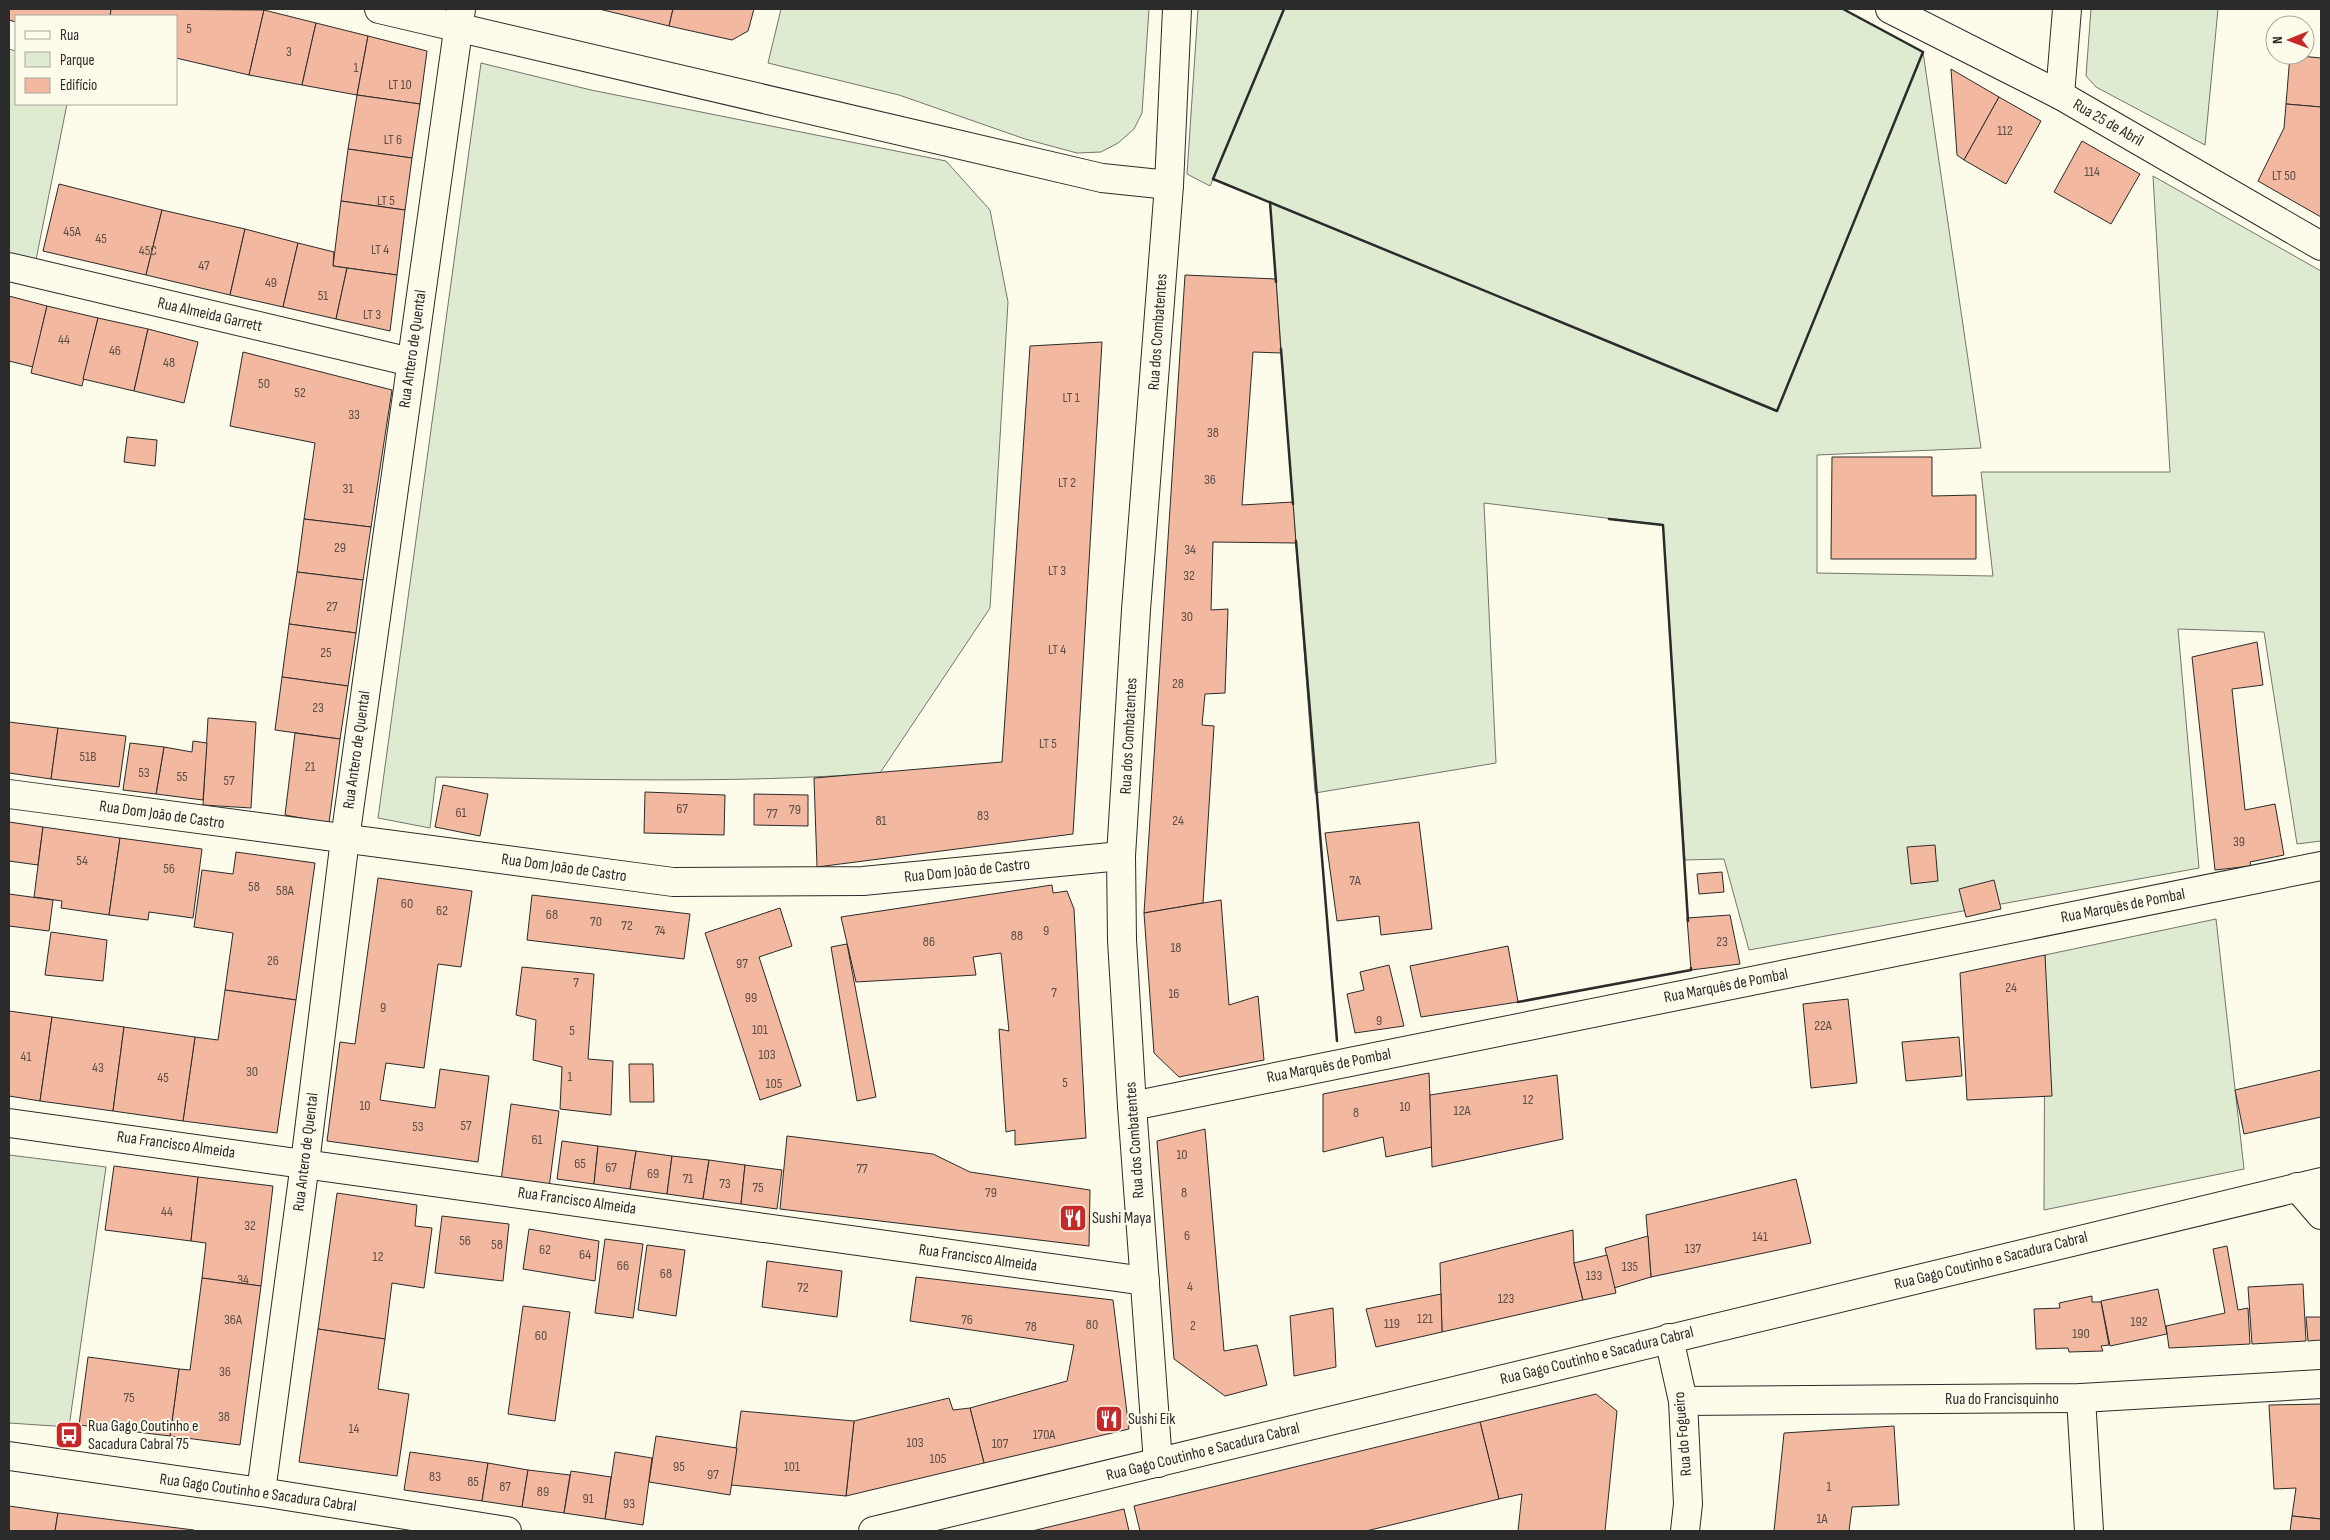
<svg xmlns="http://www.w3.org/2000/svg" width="2330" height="1540" viewBox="0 0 2330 1540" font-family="'Sofia Sans Condensed',sans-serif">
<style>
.green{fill:#deebd1;stroke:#74746e}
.building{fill:#f2b8a0;stroke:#2b2b2b}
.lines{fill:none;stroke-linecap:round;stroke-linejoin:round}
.minor-casing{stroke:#2b2b2b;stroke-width:30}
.minor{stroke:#fdfbea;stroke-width:28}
.wall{stroke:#2b2b2b;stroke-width:2.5}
.labels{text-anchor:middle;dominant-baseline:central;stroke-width:4;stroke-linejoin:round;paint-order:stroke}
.number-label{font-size:14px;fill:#5d4e48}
.street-label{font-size:16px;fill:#2b2b2b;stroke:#fdfbea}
.poi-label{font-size:16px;fill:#2b2b2b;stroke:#fdfbea;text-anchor:start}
</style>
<rect width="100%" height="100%" fill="#fdfbea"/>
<g class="green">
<path d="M781,9H1149L1142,113L1134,129L1118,143L1101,152L1077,153L1025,139L899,95L768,63Z"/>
<path d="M1198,9H1843L1923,52L1981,448L1817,455V573L1993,576L1981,472H2170L2153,176L2321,271V841L2297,844L2264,632L2178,629L2199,868L1749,950L1724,859L1685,860L1663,525L1484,503L1496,763L1315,793L1270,203L1213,179L1210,186L1187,174Z"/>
<path d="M2091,9H2218L2205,145L2096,87L2086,76Z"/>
<path d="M9,49L16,51V104H67L35,265L9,258Z"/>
<path d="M481,63L591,90L946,161L990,210L1008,302L990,608L880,773C733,784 584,779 436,777L430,828L378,818Z"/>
<path d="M2216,919L2244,1169L2044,1210L2045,955Z"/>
<path d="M9,1155L106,1167L69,1427L9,1423Z"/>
</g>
<g class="building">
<path d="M9,9H111L110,16H16V22L9,20Z"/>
<path d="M111,9L264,10L249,75L176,58V16H110Z"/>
<path d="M599,9H673L669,26Z"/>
<path d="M673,9H754L748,31L732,40L669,26Z"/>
<path d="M264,10L316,23L302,85L249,75Z"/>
<path d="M316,23L368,36L357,95L302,85Z"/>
<path d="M368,36L427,51L420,104L357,95Z"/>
<path d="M2290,55L2321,58V107L2286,104Z"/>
<path d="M1951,69L1999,97L1964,160L1957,155Z"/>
<path d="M357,95L420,104L412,158L348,149Z"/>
<path d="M1999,97L2041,121L2006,184L1964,160Z"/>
<path d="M2286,104L2321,107V217L2258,181L2284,128Z"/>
<path d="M2082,141L2140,174L2111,224L2054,192Z"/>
<path d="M348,149L412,158L405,210L341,201Z"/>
<path d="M59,184L162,210L146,275L43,251Z"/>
<path d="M341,201L405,210L397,275L333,266Z"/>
<path d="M162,210L245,229L230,295L146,275Z"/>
<path d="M245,229L298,243L283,307L230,295Z"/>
<path d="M298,243L334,252L333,266L347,268L336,319L283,307Z"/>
<path d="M347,268L397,275L390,331L336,319Z"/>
<path d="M1185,275L1276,279L1281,353L1253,352L1242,505L1293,502L1296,543L1213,542L1211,610L1228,609L1225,693L1205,694L1202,725L1214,726L1203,903L1144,913Z"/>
<path d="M9,296L47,306L33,367L9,361Z"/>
<path d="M47,306L98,318L82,386L31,373Z"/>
<path d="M98,318L148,329L134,391L83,379Z"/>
<path d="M148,329L198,342L184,403L134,391Z"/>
<path d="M1102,342L1073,834L817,867L814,778L1002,762L1030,346Z"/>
<path d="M243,352L392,390L371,527L304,519L315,443L230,426Z"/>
<path d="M127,437L157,440L155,466L124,462Z"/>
<path d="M1832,457H1932V496L1976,495V559H1831Z"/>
<path d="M304,519L371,527L363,580L297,572Z"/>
<path d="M297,572L363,580L356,633L289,624Z"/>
<path d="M289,624L356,633L348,686L282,677Z"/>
<path d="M2257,642L2263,685L2232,689L2245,810L2275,804L2284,855L2250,862L2251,866L2215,870L2192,657Z"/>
<path d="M282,677L348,686L340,739L275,730Z"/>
<path d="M208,718L256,722L251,808L203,805Z"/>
<path d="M9,722L58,728L51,779L9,773Z"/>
<path d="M58,728L126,736L119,787L51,779Z"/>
<path d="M295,733L340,739L329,823L285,815Z"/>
<path d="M193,741L207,743L203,800L156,794L164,747L192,752Z"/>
<path d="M130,743L164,747L156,794L123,790Z"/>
<path d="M443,785L488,794L480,836L435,827Z"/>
<path d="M645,792L725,795L724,835L644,833Z"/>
<path d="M754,794L808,795V826L754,825Z"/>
<path d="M9,822L43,827L38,865L9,861Z"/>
<path d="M1419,822L1432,929L1381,935L1379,916L1337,921L1325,833Z"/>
<path d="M43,827L120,838L109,915L61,908L62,901L34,897Z"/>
<path d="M120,838L202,849L193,918L149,912L148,920L109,915Z"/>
<path d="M1935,845L1938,881L1911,884L1907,847Z"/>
<path d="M236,852L315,863L296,1000L225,990L233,933L194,927L202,870L233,874Z"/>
<path d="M1722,872L1724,892L1699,894L1697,874Z"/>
<path d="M378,878L472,891L461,967L438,964L424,1068L386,1063L380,1100L435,1108L440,1069L489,1076L478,1162L327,1141L340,1042L355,1044Z"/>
<path d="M1994,880L2001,909L1966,917L1959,889Z"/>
<path d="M1052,885L1053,893L1067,891L1074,909L1086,1138L1015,1145V1130L1006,1132L999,1029L1009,1031L1001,953L973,957L976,975L856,982L841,917Z"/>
<path d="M9,894L53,900L49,931L9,926Z"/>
<path d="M532,895L690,914L684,959L527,940Z"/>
<path d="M1221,900L1229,1005L1258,996L1264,1060L1179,1077L1154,1053L1144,913Z"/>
<path d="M780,908L792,946L759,957L801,1086L760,1100L705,933Z"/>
<path d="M1730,915L1740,964L1691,970L1687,918Z"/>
<path d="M51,932L107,940L103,981L45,975Z"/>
<path d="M847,944L876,1097L857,1101L831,947Z"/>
<path d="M1508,946L1518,1002L1421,1017L1410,966Z"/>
<path d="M2045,955L2052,1096L1967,1100L1960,973Z"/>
<path d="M1389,965L1404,1026L1355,1033L1347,994L1364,990L1360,972Z"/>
<path d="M522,967L594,974L588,1059L613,1061L611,1115L560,1109L562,1067L533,1060L536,1020L516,1015Z"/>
<path d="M225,990L296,1000L277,1133L183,1121L195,1037L218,1040Z"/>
<path d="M1848,999L1857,1083L1811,1088L1803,1004Z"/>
<path d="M9,1011L52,1017L40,1101L9,1096Z"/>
<path d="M52,1017L124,1027L113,1111L40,1101Z"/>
<path d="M124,1027L195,1037L183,1121L113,1111Z"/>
<path d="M1959,1037L1962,1076L1906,1081L1902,1042Z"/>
<path d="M629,1064H653L654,1102H630Z"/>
<path d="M2321,1070V1117L2244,1134L2235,1090Z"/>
<path d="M1429,1073L1432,1147L1386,1157L1383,1137L1323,1152V1094Z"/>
<path d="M1557,1075L1563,1139L1432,1167L1430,1095Z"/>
<path d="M511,1104L559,1111L549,1188L501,1181Z"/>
<path d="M1205,1129L1224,1351L1257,1345L1267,1385L1225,1396L1174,1359L1157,1141Z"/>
<path d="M787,1136L933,1154L970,1172L1090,1190L1089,1246L780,1209Z"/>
<path d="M562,1141L598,1146L594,1184L557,1179Z"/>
<path d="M598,1146L636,1151L630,1189L594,1184Z"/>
<path d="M636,1151L672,1156L667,1194L630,1189Z"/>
<path d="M672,1156L709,1160L703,1199L667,1194Z"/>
<path d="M709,1160L745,1165L741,1204L703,1199Z"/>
<path d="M745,1165L782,1170L777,1209L741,1204Z"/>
<path d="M114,1166L198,1177L191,1241L105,1230Z"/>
<path d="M198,1177L273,1186L261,1286L202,1278L206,1243L191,1241Z"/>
<path d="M1796,1179L1811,1243L1651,1277L1646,1215Z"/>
<path d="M337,1193L417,1205L415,1226L432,1228L424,1288L392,1283L385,1339L318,1329Z"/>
<path d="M442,1216L509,1224L503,1281L435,1273Z"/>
<path d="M529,1229L599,1241L595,1281L523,1269Z"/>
<path d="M1573,1230L1574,1263L1583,1300L1442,1332L1440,1263Z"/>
<path d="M1648,1236L1651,1277L1614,1288L1605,1248Z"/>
<path d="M605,1239L643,1244L633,1318L595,1313Z"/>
<path d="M647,1245L685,1250L676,1316L638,1310Z"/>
<path d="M2227,1246L2238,1310L2248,1308L2250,1344L2169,1348L2166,1326L2225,1313L2213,1249Z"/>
<path d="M1607,1255L1616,1293L1583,1300L1574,1263Z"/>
<path d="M767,1261L842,1271L837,1317L762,1307Z"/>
<path d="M916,1277L1113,1300L1129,1429L984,1463L970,1408L1067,1381L1074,1345L910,1321Z"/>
<path d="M202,1278L261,1286L240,1445L170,1436L179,1369L190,1370Z"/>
<path d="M2303,1284L2306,1341L2252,1344L2248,1287Z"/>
<path d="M2158,1289L2167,1334L2110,1346L2101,1301Z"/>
<path d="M1441,1294L1442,1332L1376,1347L1366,1309Z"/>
<path d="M2092,1296V1302H2101L2109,1345L2101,1346L2103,1351L2069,1352L2068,1348L2036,1349L2034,1309L2060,1308L2059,1303Z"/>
<path d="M523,1306L570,1312L555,1421L508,1414Z"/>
<path d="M1333,1308L1336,1367L1294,1376L1290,1316Z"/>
<path d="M2306,1317H2321V1340L2308,1341Z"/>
<path d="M318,1329L385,1339L378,1389L409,1394L397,1476L299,1462Z"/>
<path d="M88,1357L179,1369L170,1436L79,1425Z"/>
<path d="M1596,1394L1617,1411L1605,1531H1518L1522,1494L1499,1499L1480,1422Z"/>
<path d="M949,1398L953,1410L970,1408L984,1463L846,1496L854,1421Z"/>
<path d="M2321,1404V1519L2292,1516L2296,1488L2274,1489L2269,1405Z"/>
<path d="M741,1411L854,1421L846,1496L731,1485Z"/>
<path d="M1480,1422L1499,1499L1366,1531H1140L1134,1506Z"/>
<path d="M1894,1426L1899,1505L1852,1507L1849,1531H1774L1784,1433Z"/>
<path d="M656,1436L737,1448L730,1495L649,1482Z"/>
<path d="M410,1452L488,1463L482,1501L404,1490Z"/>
<path d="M615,1452L652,1458L643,1525L605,1519Z"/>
<path d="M488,1463L528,1470L522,1507L482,1501Z"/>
<path d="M528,1470L570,1475L564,1513L522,1507Z"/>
<path d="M571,1471L611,1477L605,1519L564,1513Z"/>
<path d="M9,1506L58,1513L55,1531H9Z"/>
<path d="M1124,1509L1129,1531H1032Z"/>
<path d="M58,1513L194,1530V1531H55Z"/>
<path d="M2292,1516L2321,1519V1531H2290Z"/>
</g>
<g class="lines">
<g class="minor-casing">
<g id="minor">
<path d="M379,9L1102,178L1169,185"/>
<path d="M1890,9L2060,95L2321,246"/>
<path d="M2060,95L2067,9"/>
<path d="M9,267L411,362"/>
<path d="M9,794L673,882L863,881L1121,856"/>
<path d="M1132,1106L2321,866"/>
<path d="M9,1123L1145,1281"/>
<path d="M2297,1187L2321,1215"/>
<path d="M1669,1338L1683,1401L1688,1504L1685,1531"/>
<path d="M2081,1398L2089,1531"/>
<path d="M1683,1401L2081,1398L2321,1384"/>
<path d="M9,1456L261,1492L507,1531"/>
<path d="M1158,1463L1132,1106L1122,940L1121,856L1136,610L1169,185L1177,9"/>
<path d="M261,1492L305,1163L345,839L461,9"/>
<path d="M873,1531L2321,1182"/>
</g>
</g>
<use href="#minor" class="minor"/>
<g class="wall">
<path d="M1284,9L1213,179L1777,411L1923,52L1843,9"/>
<path d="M1270,202L1276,282"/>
<path d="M1281,349L1293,504"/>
<path d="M1609,519L1663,525L1688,921"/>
<path d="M1296,541L1337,1041"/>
<path d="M1518,1002L1691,970V968"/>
</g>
</g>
<defs>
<g id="restaurant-square" transform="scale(1.4375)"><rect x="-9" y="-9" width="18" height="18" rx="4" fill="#c62828" stroke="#fdfbea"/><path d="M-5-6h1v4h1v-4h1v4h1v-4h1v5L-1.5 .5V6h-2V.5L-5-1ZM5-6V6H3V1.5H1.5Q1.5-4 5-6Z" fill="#fff"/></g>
<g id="bus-square" transform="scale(1.4375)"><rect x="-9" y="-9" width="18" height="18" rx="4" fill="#c62828" stroke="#fdfbea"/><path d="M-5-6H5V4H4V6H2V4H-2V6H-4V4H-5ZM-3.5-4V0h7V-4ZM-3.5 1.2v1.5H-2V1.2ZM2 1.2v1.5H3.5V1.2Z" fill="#fff"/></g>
</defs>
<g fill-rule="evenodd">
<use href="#restaurant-square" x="1073" y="1218"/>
<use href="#restaurant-square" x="1109" y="1419"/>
<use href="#bus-square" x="69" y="1435"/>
</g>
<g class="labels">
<g class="number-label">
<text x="189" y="28">5</text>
<text x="289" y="51">3</text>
<text x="356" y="67">1</text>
<text x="400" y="84">LT 10</text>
<text x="2005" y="130">112</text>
<text x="393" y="139">LT 6</text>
<text x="2092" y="171">114</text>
<text x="2284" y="175">LT 50</text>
<text x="386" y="200">LT 5</text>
<text x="72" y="231">45A</text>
<text x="101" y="238">45</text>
<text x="380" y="249">LT 4</text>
<text x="148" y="250">45C</text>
<text x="204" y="265">47</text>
<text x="271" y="282">49</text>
<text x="323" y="295">51</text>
<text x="372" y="314">LT 3</text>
<text x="64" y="339">44</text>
<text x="115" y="350">46</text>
<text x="169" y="362">48</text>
<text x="264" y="383">50</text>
<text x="300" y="392">52</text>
<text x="1071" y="397">LT 1</text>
<text x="354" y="414">33</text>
<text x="1213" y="432">38</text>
<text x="1210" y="479">36</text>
<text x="1067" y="482">LT 2</text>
<text x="348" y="488">31</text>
<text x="340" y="547">29</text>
<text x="1190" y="549">34</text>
<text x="1057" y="570">LT 3</text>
<text x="1189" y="575">32</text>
<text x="332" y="606">27</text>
<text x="1187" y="616">30</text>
<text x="1057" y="649">LT 4</text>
<text x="326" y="652">25</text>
<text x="1178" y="683">28</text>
<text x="318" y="707">23</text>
<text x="1048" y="743">LT 5</text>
<text x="88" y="756">51B</text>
<text x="310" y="766">21</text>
<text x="144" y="772">53</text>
<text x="182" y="776">55</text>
<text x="229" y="780">57</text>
<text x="682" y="808">67</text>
<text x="795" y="809">79</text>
<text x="461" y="812">61</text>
<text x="772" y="813">77</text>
<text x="983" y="815">83</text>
<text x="881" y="820">81</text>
<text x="1178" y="820">24</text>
<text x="2239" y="841">39</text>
<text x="82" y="860">54</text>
<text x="169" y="868">56</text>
<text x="1355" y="880">7A</text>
<text x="254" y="886">58</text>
<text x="285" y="890">58A</text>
<text x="407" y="903">60</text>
<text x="442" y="910">62</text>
<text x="552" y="914">68</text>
<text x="596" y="921">70</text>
<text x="627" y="925">72</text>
<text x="660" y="930">74</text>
<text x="1046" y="930">9</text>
<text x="1017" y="935">88</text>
<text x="929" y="941">86</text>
<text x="1722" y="941">23</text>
<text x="1176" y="947">18</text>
<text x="273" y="960">26</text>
<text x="742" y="963">97</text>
<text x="576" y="982">7</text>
<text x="2011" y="987">24</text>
<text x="1054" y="992">7</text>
<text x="1174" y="993">16</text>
<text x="751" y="997">99</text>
<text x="383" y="1007">9</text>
<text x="1379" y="1020">9</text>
<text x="1823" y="1025">22A</text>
<text x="760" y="1029">101</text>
<text x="572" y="1030">5</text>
<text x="767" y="1054">103</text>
<text x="26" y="1056">41</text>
<text x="98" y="1067">43</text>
<text x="252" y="1071">30</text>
<text x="570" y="1076">1</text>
<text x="163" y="1077">45</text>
<text x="1065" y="1082">5</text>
<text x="774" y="1083">105</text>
<text x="1528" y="1099">12</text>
<text x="365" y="1105">10</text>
<text x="1405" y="1106">10</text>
<text x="1462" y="1110">12A</text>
<text x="1356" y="1112">8</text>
<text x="466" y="1125">57</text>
<text x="418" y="1126">53</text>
<text x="537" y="1139">61</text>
<text x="1182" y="1154">10</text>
<text x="580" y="1163">65</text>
<text x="611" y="1167">67</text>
<text x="862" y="1168">77</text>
<text x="653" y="1173">69</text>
<text x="688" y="1178">71</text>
<text x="725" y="1183">73</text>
<text x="758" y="1187">75</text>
<text x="991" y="1192">79</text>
<text x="1184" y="1192">8</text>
<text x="167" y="1211">44</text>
<text x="250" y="1225">32</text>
<text x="1187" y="1235">6</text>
<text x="1760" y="1236">141</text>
<text x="465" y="1240">56</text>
<text x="497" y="1244">58</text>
<text x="1693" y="1248">137</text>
<text x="545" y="1249">62</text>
<text x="585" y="1254">64</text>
<text x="378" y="1256">12</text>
<text x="623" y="1265">66</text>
<text x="1630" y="1266">135</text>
<text x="666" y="1273">68</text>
<text x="1594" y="1275">133</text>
<text x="243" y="1279">34</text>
<text x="1190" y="1286">4</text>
<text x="803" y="1287">72</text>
<text x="1506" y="1298">123</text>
<text x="1425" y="1318">121</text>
<text x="233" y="1319">36A</text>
<text x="967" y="1319">76</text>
<text x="2139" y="1321">192</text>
<text x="1392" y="1323">119</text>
<text x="1092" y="1324">80</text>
<text x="1193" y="1325">2</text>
<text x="1031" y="1326">78</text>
<text x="2081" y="1333">190</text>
<text x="541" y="1335">60</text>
<text x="225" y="1371">36</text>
<text x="129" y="1397">75</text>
<text x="224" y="1416">38</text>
<text x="354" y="1428">14</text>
<text x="1044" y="1434">170A</text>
<text x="915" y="1442">103</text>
<text x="1000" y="1443">107</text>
<text x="938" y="1458">105</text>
<text x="679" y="1466">95</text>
<text x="792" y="1466">101</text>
<text x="713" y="1474">97</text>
<text x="435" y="1476">83</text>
<text x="473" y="1481">85</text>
<text x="505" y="1486">87</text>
<text x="1829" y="1486">1</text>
<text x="543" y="1491">89</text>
<text x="588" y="1498">91</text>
<text x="629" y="1503">93</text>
<text x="1822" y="1518">1A</text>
</g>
<g class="street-label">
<text transform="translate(2108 123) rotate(30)">Rua 25 de Abril</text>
<text transform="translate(210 315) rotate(13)">Rua Almeida Garrett</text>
<text transform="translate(1158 332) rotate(-86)">Rua dos Combatentes</text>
<text transform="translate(413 349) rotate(-82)">Rua Antero de Quental</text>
<text transform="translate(1129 736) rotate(-87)">Rua dos Combatentes</text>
<text transform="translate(357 750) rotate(-82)">Rua Antero de Quental</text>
<text transform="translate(162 815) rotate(8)">Rua Dom João de Castro</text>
<text transform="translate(564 868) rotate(8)">Rua Dom João de Castro</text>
<text transform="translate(967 871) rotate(-6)">Rua Dom João de Castro</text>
<text transform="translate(2123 906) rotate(-11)">Rua Marquês de Pombal</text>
<text transform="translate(1726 986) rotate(-11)">Rua Marquês de Pombal</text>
<text transform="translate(1329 1066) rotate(-11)">Rua Marquês de Pombal</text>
<text transform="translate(1135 1140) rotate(-94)">Rua dos Combatentes</text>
<text transform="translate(176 1145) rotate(8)">Rua Francisco Almeida</text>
<text transform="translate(306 1152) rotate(-83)">Rua Antero de Quental</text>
<text transform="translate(577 1201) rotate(8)">Rua Francisco Almeida</text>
<text transform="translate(978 1258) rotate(8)">Rua Francisco Almeida</text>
<text transform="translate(1991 1261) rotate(-14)">Rua Gago Coutinho e Sacadura Cabral</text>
<text transform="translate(1597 1356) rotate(-14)">Rua Gago Coutinho e Sacadura Cabral</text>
<text x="2002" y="1399">Rua do Francisquinho</text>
<text transform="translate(1683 1434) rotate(-95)">Rua do Fogueiro</text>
<text transform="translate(1203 1452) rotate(-14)">Rua Gago Coutinho e Sacadura Cabral</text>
<text transform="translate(258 1493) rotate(8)">Rua Gago Coutinho e Sacadura Cabral</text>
</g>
<g class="poi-label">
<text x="1092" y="1218">Sushi Maya</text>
<text x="1128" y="1419">Sushi Eik</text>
<text x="88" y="1426">Rua Gago Coutinho e<tspan x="88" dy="18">Sacadura Cabral 75</tspan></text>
</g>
</g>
<rect width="2330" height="1540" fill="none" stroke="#2b2b2b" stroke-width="20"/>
<rect x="15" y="15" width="162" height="90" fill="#fdfbea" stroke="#a9a89e"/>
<rect x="25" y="31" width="25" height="8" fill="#fdfbea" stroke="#a9a89e"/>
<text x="60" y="40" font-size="15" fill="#2b2b2b">Rua</text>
<rect x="25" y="52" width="25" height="15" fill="#deebd1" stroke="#a9a89e"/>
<text x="60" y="65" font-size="15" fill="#2b2b2b">Parque</text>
<rect x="25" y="78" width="25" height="15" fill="#f2b8a0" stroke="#a9a89e"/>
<text x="60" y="90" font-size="15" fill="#2b2b2b">Edifício</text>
<g transform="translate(2290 40) rotate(269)"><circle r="24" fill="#fdfbea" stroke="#a9a89e"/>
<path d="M0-4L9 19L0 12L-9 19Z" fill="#c62828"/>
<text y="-8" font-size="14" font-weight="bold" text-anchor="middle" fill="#2b2b2b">N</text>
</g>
</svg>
